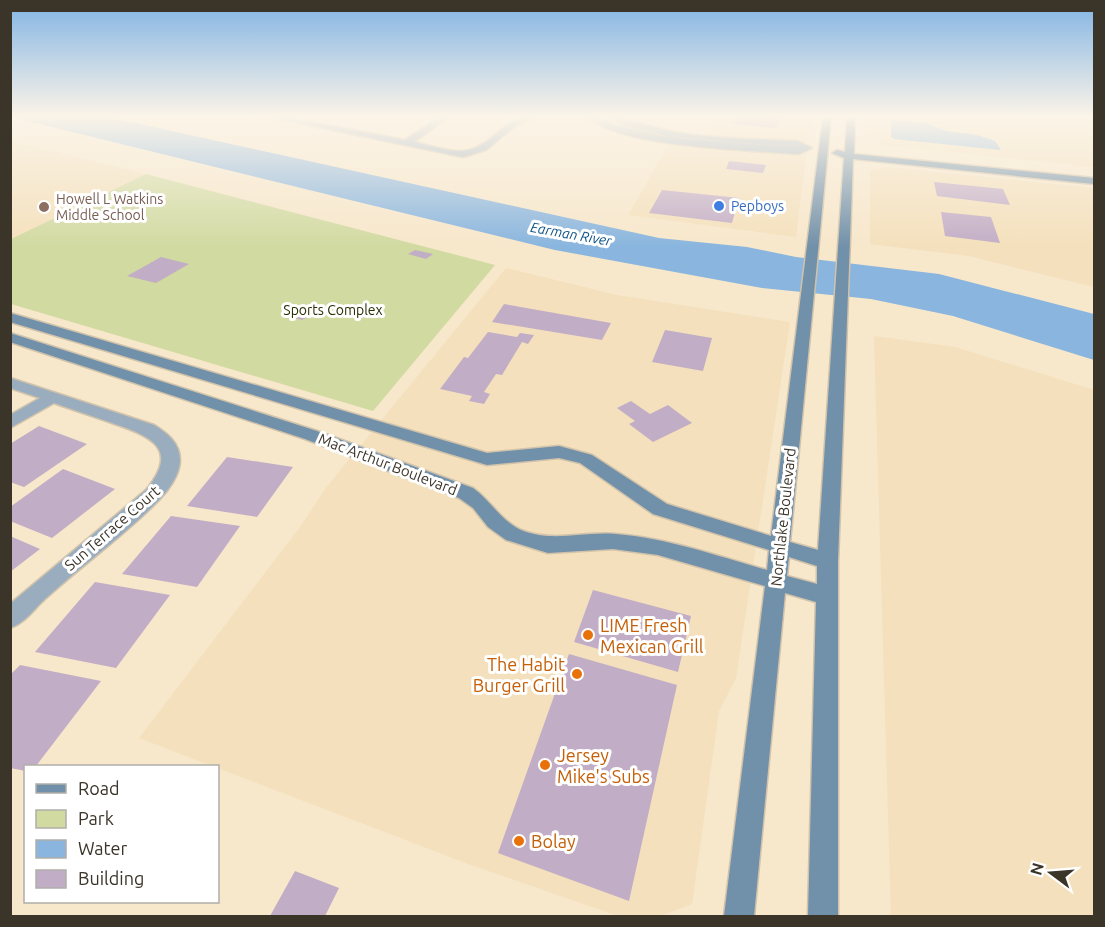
<svg xmlns="http://www.w3.org/2000/svg" width="1105" height="927" viewBox="0 0 1105 927" font-family="Ubuntu,sans-serif">
<style>
.built{fill:#f4e0bc}
.green{fill:#d1daa1}
.water{fill:#89b5de}
.building{fill:#c2adc6}
.lines{fill:none;stroke-linecap:round;stroke-linejoin:round}
.street-casing{stroke:#d1c3ab;stroke-width:3}
.secondary-casing{stroke:#d1c3ab;stroke-width:3}
.street{fill:#99adbf;fill-rule:evenodd}
.secondary{fill:#7190a9;fill-rule:evenodd}
.shop-dot{fill:#3f7fe0;stroke:#fff;stroke-width:2}
.education-dot{fill:#8d6e63;stroke:#fff;stroke-width:2}
.food-dot{fill:#e8710a;stroke:#fff;stroke-width:2}
.labels{text-anchor:middle;dominant-baseline:central;stroke-width:6;stroke-linejoin:round;paint-order:stroke}
.far-education-label{font-size:14px;fill:#785e54;stroke:#fff;text-anchor:start}
.far-shop-label{font-size:14px;fill:#366cbe;stroke:#fff;text-anchor:start}
.far-water-label{font-size:14px;font-style:italic;fill:#0a5084;stroke:#fff}
.far-park-label{font-size:14px;fill:#292d00;stroke:#fff}
.street-label{font-size:15px;fill:#3a3429;stroke:#fff}
.near-food-label{font-size:18px;fill:#c56008;stroke:#fff;text-anchor:start}
</style>
<rect width="100%" height="100%" fill="#f7e7cb"/>
<g class="built">
<path d="M708,117H814L808,139L796,237L628,215L669,144L701,148L712,122Z"/>
<path d="M864,117H1094V167L882,145L866,139Z"/>
<path d="M11,141L146,174L11,239Z"/>
<path d="M886,167L1094,188V287L969,256L870,244V170Z"/>
<path d="M506,268L617,295L790,322L736,678L719,711L692,904L661,916H618L471,865L139,738L303,523L325,489Z"/>
<path d="M874,336L955,347L1094,390V916H891Z"/>
</g>
<path class="green" d="M146,174L495,265L373,411L11,304V239Z"/>
<g class="water">
<path d="M11,117H108L659,238L747,247L796,257L939,274L1094,314V360L953,316L871,299L762,288L555,250Z"/>
<path d="M894,120L926,123L946,131L978,135L995,141L1001,150L894,139L891,137V121Z"/>
</g>
<g class="building">
<path d="M738,117H778L780,118L777,127L772,128L733,124Z"/>
<path d="M729,161L766,165L763,173L726,169Z"/>
<path d="M934,182L1003,189L1010,205L937,196Z"/>
<path d="M662,190L739,198L732,223L649,213Z"/>
<path d="M941,212L991,217L1000,243L945,236Z"/>
<path d="M415,250L433,254L426,259L408,254Z"/>
<path d="M161,257L189,264L156,283L127,276Z"/>
<path d="M504,304L611,323L602,340L492,322Z"/>
<path d="M297,310L313,314L302,320L287,316Z"/>
<path d="M665,330L712,338L703,371L652,362Z"/>
<path d="M488,332L517,337L520,333L534,335L528,344L522,342L502,375L496,374L484,392L490,394L484,404L469,401L472,396L440,389L464,357L468,358Z"/>
<path d="M631,401L650,414L668,405L692,423L653,442L629,424L635,421L617,408Z"/>
<path d="M39,426L87,444L24,487L10,482V444Z"/>
<path d="M227,457L293,467L257,517L187,506Z"/>
<path d="M63,469L115,489L52,538L10,521V507Z"/>
<path d="M171,516L240,526L197,587L122,574Z"/>
<path d="M10,536L40,549L10,572Z"/>
<path d="M95,582L170,595L116,668L35,652Z"/>
<path d="M593,590L691,616L678,672L574,642Z"/>
<path d="M569,654L677,685L629,901L498,853Z"/>
<path d="M20,665L101,681L36,766H26V771L10,768V675Z"/>
<path d="M295,871L339,888L325,916H270Z"/>
</g>
<g class="lines">
<g class="street-casing">
<g id="street">
<path d="M269,117H285L405,140L440,117H449L414,142C430,145 454,154 469,150C496,143 503,116 534,117L515,126L486,150L463,157Z"/>
<path d="M587,117H597L614,125L663,136L800,148L677,138L628,127L607,117C625,116 654,128 674,132C715,139 757,139 798,141L812,148L799,154C748,150 625,148 587,117Z"/>
<path d="M10,378L154,425C167,433 180,443 180,460C180,474 169,490 159,500C124,536 82,565 45,599C34,609 25,623 10,628V604L146,490C181,448 150,436 112,423C93,416 73,410 54,403L10,428V415L40,398L10,388Z"/>
</g>
</g>
<g class="secondary-casing">
<path id="secondary" d="M823,117H831L790,542L818,550L844,158L832,153L837,150L845,152L847,117H855L854,154L1094,178V184L853,159L838,561V916H808L816,602L785,593L754,916H724L765,586L658,555L613,549L548,553L506,540L488,527L473,508L459,498L305,439L10,342V333L317,431L473,488C490,500 501,521 521,530C553,543 583,531 616,534C667,538 717,556 767,570L769,550L653,514L580,463L559,458L487,465L10,322V313L487,453L559,446L592,455L667,504L771,536ZM789,557L817,566V584L787,576Z"/>
</g>
<use href="#street" class="street"/>
<use href="#secondary" class="secondary"/>
</g>
<linearGradient id="sky" x2="0" y2="1"><stop stop-color="#82b4e4"/><stop offset="0.47" stop-color="#fbf4e8"/><stop offset="1" stop-color="#fbf4e8" stop-opacity="0"/></linearGradient>
<rect width="1105" height="247" fill="url(#sky)"/>
<circle class="shop-dot" cx="719" cy="206" r="6"/>
<circle class="education-dot" cx="44" cy="207" r="6"/>
<g class="food-dot">
<circle cx="588" cy="635" r="6"/>
<circle cx="577" cy="674" r="6"/>
<circle cx="545" cy="765" r="6"/>
<circle cx="519" cy="841" r="6"/>
</g>
<g class="labels">
<g class="far-education-label">
<text x="56" y="199">Howell L Watkins<tspan x="56" dy="16">Middle School</tspan></text>
</g>
<g class="far-shop-label">
<text x="731" y="206">Pepboys</text>
</g>
<g class="far-water-label">
<text transform="translate(571 234) rotate(10)">Earman River</text>
</g>
<g class="far-park-label">
<text x="333" y="310">Sports Complex</text>
</g>
<g class="street-label">
<text transform="translate(388 464) rotate(21)">Mac Arthur Boulevard</text>
<text transform="translate(783 517) rotate(-84)">Northlake Boulevard</text>
<text transform="translate(112 528) rotate(-41)">Sun Terrace Court</text>
</g>
<g class="near-food-label">
<text x="600" y="625">LIME Fresh<tspan x="600" dy="21">Mexican Grill</tspan></text>
<text x="565" y="664" text-anchor="end">The Habit<tspan x="565" dy="21">Burger Grill</tspan></text>
<text x="557" y="755">Jersey<tspan x="557" dy="21">Mike's Subs</tspan></text>
<text x="531" y="841">Bolay</text>
</g>
</g>
<rect width="1105" height="927" fill="none" stroke="#3a3429" stroke-width="24"/>
<rect x="24" y="765" width="195" height="138" fill="#ffffff" stroke="#b0aea9" stroke-width="1.5"/>
<rect x="36" y="784" width="30" height="9" fill="#7190a9" stroke="#b0aea9" stroke-width="1.5"/>
<text x="78" y="795" font-size="18" fill="#3a3429">Road</text>
<rect x="36" y="810" width="30" height="18" fill="#d1daa1" stroke="#b0aea9" stroke-width="1.5"/>
<text x="78" y="825" font-size="18" fill="#3a3429">Park</text>
<rect x="36" y="840" width="30" height="18" fill="#89b5de" stroke="#b0aea9" stroke-width="1.5"/>
<text x="78" y="855" font-size="18" fill="#3a3429">Water</text>
<rect x="36" y="870" width="30" height="18" fill="#c2adc6" stroke="#b0aea9" stroke-width="1.5"/>
<text x="78" y="885" font-size="18" fill="#3a3429">Building</text>
<g transform="translate(1051 873) rotate(286)" stroke="#ffffff" stroke-width="4.5" paint-order="stroke">
<path d="M0-4.5L10 22L0 15L-10 22Z" fill="#3a3429"/>
<text y="-9" font-size="16" font-weight="bold" text-anchor="middle" fill="#3a3429">N</text>
</g>
</svg>
